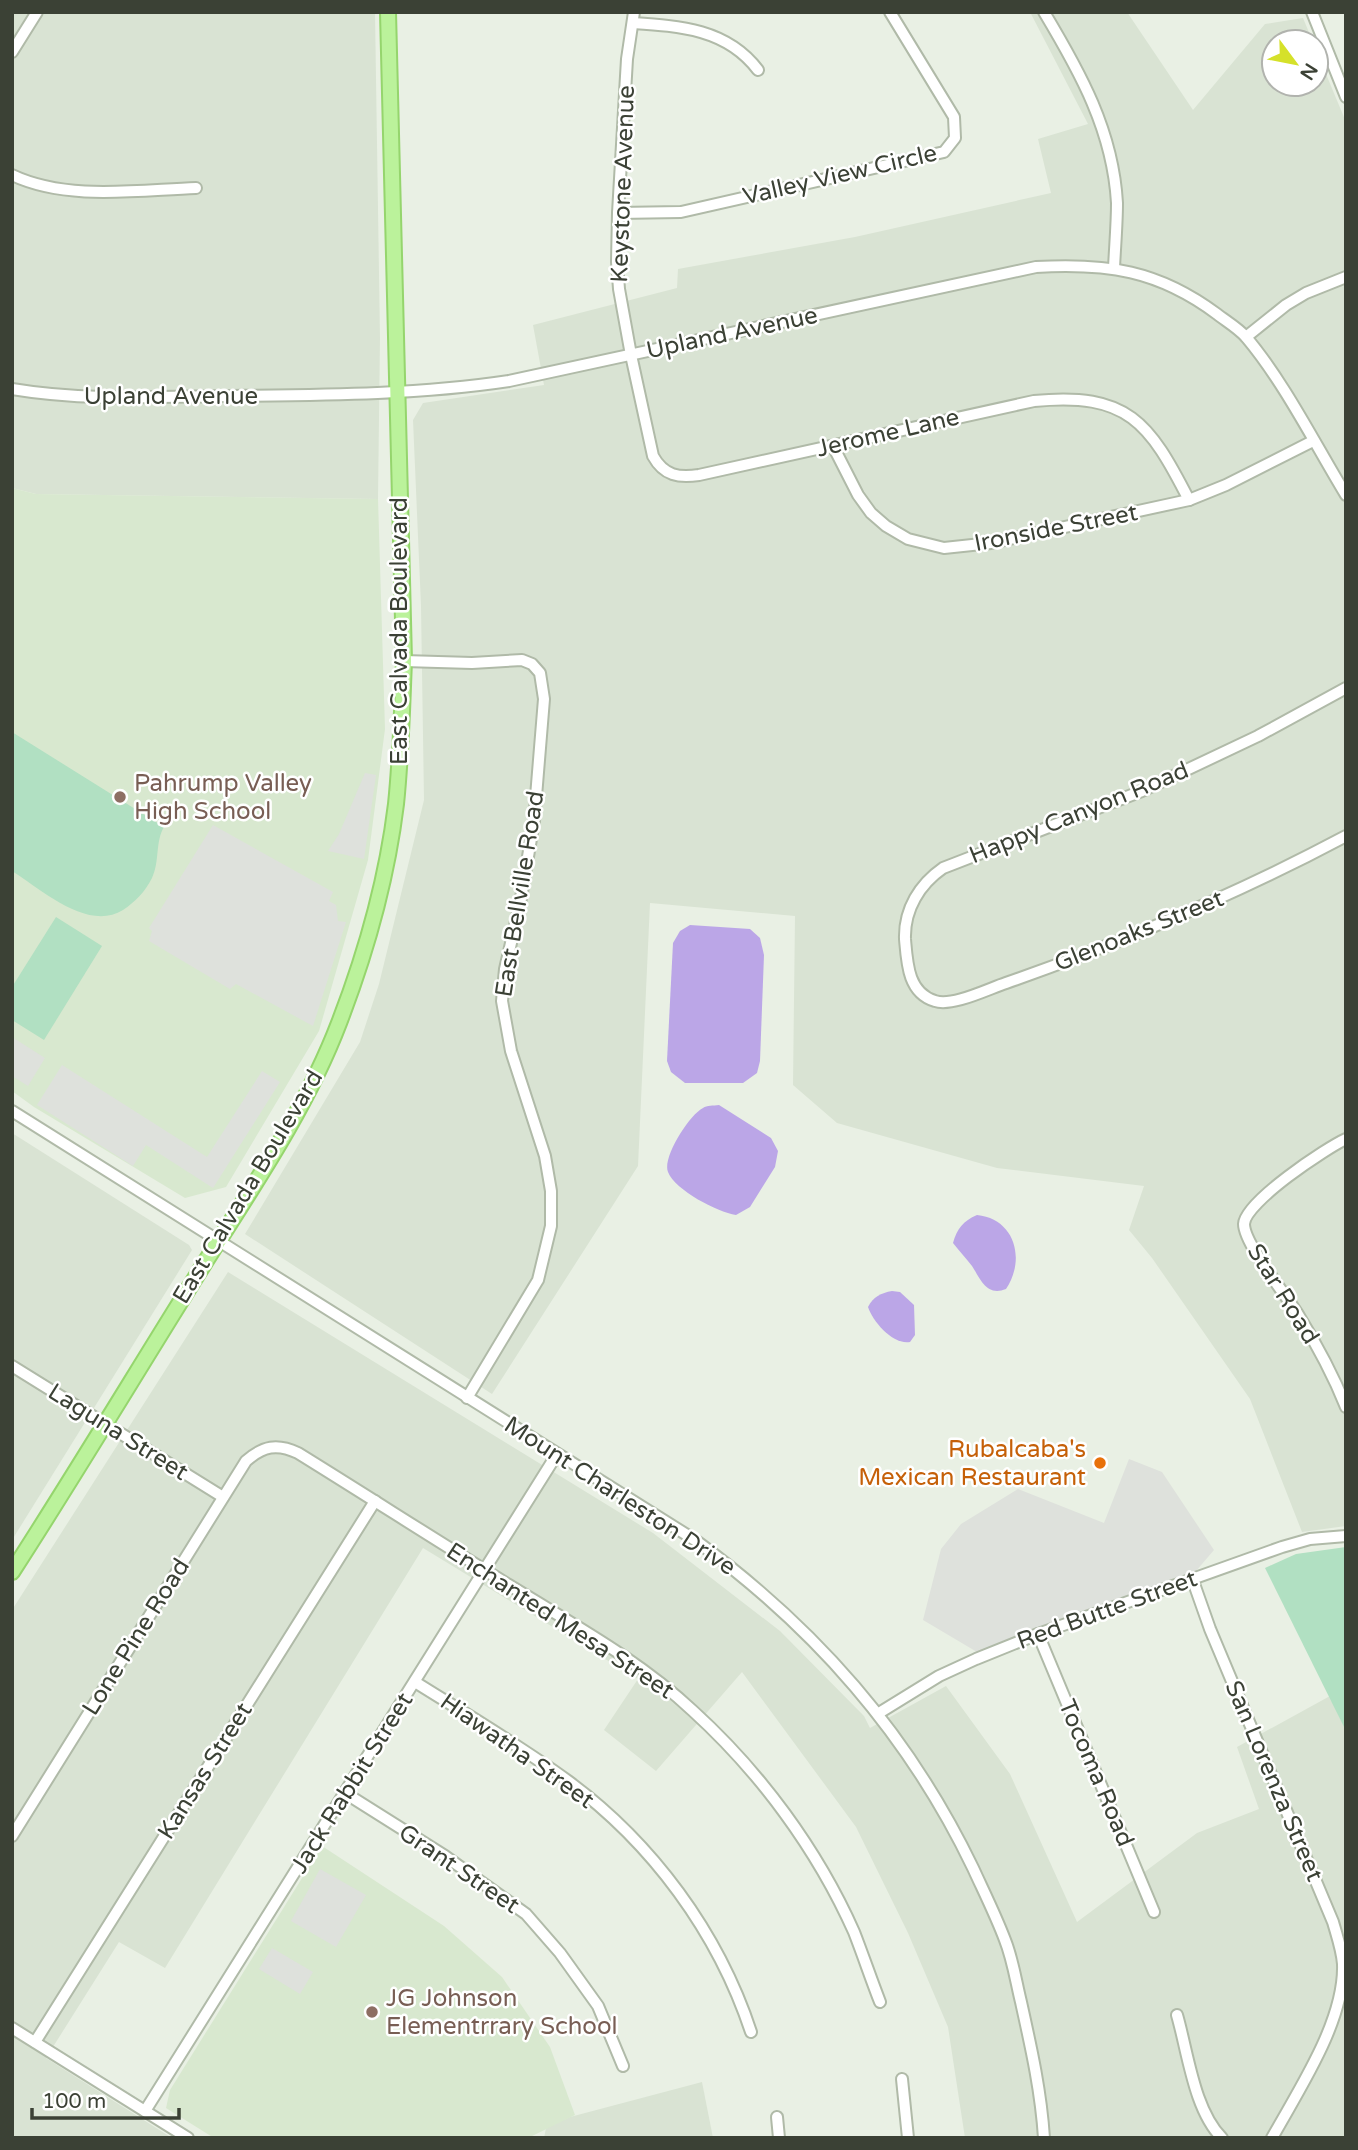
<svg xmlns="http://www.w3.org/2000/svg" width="1358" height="2150" viewBox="0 0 1358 2150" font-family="'Varela Round',sans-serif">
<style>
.residential{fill:#d9e3d3}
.education{fill:#d8e8cf}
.green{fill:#b1e0c2}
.parking{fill:#dee1dc}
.water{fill:#bba6e7}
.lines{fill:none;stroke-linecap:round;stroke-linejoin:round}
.minor-casing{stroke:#b0baa8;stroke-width:14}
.major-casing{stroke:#95d56d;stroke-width:18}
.minor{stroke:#fff;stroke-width:10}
.major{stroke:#bbf29b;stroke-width:14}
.education-dot{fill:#8d6e63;stroke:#fff;stroke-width:2.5}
.food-dot{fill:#e8710a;stroke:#fff;stroke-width:2.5}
.labels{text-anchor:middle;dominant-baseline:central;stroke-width:5;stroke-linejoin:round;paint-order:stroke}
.street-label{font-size:24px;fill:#3b4135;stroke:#fff}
.education-label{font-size:24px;fill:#785e54;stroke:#fff;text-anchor:start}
.food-label{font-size:24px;fill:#c56008;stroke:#fff;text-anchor:end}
</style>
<rect width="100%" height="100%" fill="#e9f0e4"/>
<g class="residential">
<path d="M12,12H375L380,338L378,499L36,494L12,488Z"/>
<path d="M1030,12H1127L1193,110L1265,24L1303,18L1313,42H1274V84H1316V50L1346,122V1526L1302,1532L1250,1399L1152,1258L1129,1230L1144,1186L997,1168L837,1123L793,1085L795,916L650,903L638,1166L492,1394L245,1234L360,1042L379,984L424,800L421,606L413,420L423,403L544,385L533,325L677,288L678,269L855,237L1051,193L1038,139L1088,124Z"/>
<path d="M12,1133L189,1245L192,1250L12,1540Z"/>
<path d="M228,1272L653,1533L780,1631L864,1716L870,1728L946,1686L1010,1774L1077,1922L1197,1833L1259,1809L1237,1747L1330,1696L1346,1731V2138H965L948,2027L908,1933L856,1827L742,1672L656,1771L604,1730L638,1679L423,1548L165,1968L119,1942L46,2058L172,2138H12V1610Z"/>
<path d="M702,2082L713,2138H544L546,2128L570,2117Z"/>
</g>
<g class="education">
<path d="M12,488L36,494L378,499L385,729L368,860L319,1031L226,1187L185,1198L34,1107L12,1091Z"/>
<path d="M322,1846L444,1926L502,1977L550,2047L575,2115L528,2138H214L166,2108L170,2090Z"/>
</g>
<g class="green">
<path d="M12,732L164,827C155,842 160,861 152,878C145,892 135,902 123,910C88,932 42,890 12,871Z"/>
<path d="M56,917L102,946L44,1040L12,1020V987Z"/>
<path d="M1346,1547V1731L1265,1568L1296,1554Z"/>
</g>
<g class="parking">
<path d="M365,773L376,775L364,859L328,851L339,834Z"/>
<path d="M213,825L333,892L329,901L336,905L338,921L346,922L313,1026L236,984L230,989L149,941L152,931L149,928Z"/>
<path d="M12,1037L45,1058L28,1086L12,1076Z"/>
<path d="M62,1065L207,1157L262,1071L280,1082L213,1188L146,1145L133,1166L37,1105Z"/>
<path d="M1129,1459L1162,1472L1214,1550L1196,1571L977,1652L923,1620L941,1549L961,1524L1018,1489L1104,1523Z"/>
<path d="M320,1869L366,1895L336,1947L291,1921Z"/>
<path d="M272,1948L313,1972L300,1994L259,1969Z"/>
</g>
<g class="water">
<path d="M690,925L750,929L760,938L764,955L760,1061L757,1073L743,1083H685L671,1072L667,1061L673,943L680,931Z"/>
<path d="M719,1105L771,1138L778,1151L775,1167L750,1207L736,1215C717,1212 675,1190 668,1172C662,1158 689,1115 703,1108C707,1105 713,1106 719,1105Z"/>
<path d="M977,1215C1015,1219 1026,1259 1006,1289C986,1297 980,1278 972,1266C966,1258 959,1251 953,1243C957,1229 963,1221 977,1215Z"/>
<path d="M892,1291L900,1292L914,1305L915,1335L910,1342C893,1345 873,1322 868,1307C873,1297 881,1293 892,1291Z"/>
</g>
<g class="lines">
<g class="minor-casing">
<g id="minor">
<path d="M634,12L627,59L618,213L617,262L619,289L631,355L653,456C664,476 679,478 699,475L1034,401C1128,392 1149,422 1189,500"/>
<path d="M1044,12C1080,72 1113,131 1117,203C1117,224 1115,246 1114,268"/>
<path d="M1312,12L1346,97"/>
<path d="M633,23C680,26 727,29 758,70"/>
<path d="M12,52L37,12"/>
<path d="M12,175C67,201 137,190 196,188"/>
<path d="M618,213L681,212L944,152L955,138L954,117L890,12"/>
<path d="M1246,337L1286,305L1306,293L1346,277"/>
<path d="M12,389C83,401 155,397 226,396C320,395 416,395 509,381L1036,267C1107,263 1158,270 1217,314C1226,321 1238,328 1246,337C1284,382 1315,444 1346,495"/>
<path d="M833,446L858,495L871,513L886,526L908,539L944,548L991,543L1189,500L1226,485L1313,441"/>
<path d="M404,661L472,663L522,660L532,664L540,673L544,699L534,821L520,904L505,969L502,1001L511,1051L545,1156L551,1191V1226L538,1280L467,1398"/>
<path d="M1346,688L1258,736L1142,791L943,868C920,884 904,909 905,939C907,963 908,993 935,1001C952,1007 988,989 1006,983C1123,942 1237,894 1346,836"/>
<path d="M12,1111L695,1540C815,1628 908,1733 973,1868C984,1892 996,1916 1005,1940C1013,1960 1016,1982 1021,2002C1031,2047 1041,2091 1044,2138"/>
<path d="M1346,1139C1326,1148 1245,1202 1244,1224C1244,1244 1287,1296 1299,1316C1317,1345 1333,1375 1346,1407"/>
<path d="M12,1366L223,1497"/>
<path d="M1192,1578L1210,1629L1333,1922C1337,1936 1342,1950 1343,1964C1345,2021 1299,2089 1272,2138"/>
<path d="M1038,1634L1154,1912"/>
<path d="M415,1682C466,1714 519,1745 568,1781C652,1843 718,1932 751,2032"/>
<path d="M879,1713L939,1676L976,1659L1038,1634L1282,1547L1310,1539L1346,1536"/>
<path d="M345,1793L445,1856L526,1914L560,1953L598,2006L623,2066"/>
<path d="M12,1836L246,1461C263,1446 277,1443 298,1453C369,1497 439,1542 509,1585C572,1624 639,1660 693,1711C760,1772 817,1849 854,1932C863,1955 871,1979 880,2002"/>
<path d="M1177,2015C1188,2053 1194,2110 1222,2138"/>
<path d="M12,2028L188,2138"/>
<path d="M35,2042L375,1501"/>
<path d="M902,2079L908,2138"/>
<path d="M145,2111L557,1454"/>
<path d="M777,2117L779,2138"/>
</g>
</g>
<g class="major-casing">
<path id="major" d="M12,1572C76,1473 137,1371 199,1272C249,1192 305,1112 339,1023C366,953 387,878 396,804C401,756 402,709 404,661L388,12"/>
</g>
<use href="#minor" class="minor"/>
<use href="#major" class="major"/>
</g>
<g class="education-dot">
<circle cx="120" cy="797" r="7"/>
<circle cx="372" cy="2012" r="7"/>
</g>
<circle class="food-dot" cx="1100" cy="1463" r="7"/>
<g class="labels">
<g class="street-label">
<text transform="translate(840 175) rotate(-13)">Valley View Circle</text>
<text transform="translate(623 184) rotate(-88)">Keystone Avenue</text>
<text transform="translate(732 333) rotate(-12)">Upland Avenue</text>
<text x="171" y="396">Upland Avenue</text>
<text transform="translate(888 433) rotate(-13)">Jerome Lane</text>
<text transform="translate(1056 528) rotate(-11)">Ironside Street</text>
<text transform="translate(399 631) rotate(-90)">East Calvada Boulevard</text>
<text transform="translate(1079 813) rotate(-22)">Happy Canyon Road</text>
<text transform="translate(520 894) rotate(-81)">East Bellville Road</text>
<text transform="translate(1139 931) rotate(-22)">Glenoaks Street</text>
<text transform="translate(248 1187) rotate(-59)">East Calvada Boulevard</text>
<text transform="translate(1283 1294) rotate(58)">Star Road</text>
<text transform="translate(118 1432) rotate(32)">Laguna Street</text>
<text transform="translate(620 1496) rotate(33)">Mount Charleston Drive</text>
<text transform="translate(1107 1610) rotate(-20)">Red Butte Street</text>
<text transform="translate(560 1621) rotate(33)">Enchanted Mesa Street</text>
<text transform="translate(136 1637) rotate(-58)">Lone Pine Road</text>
<text transform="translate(517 1751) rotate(35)">Hiawatha Street</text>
<text transform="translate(205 1771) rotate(-58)">Kansas Street</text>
<text transform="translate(1096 1773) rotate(67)">Tocoma Road</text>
<text transform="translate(1274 1781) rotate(67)">San Lorenza Street</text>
<text transform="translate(352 1783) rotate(-58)">Jack Rabbit Street</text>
<text transform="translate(459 1869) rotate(34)">Grant Street</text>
</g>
<g class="education-label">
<text x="134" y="783">Pahrump Valley<tspan x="134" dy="28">High School</tspan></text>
<text x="386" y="1998">JG Johnson<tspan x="386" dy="28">Elementrrary School</tspan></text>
</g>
<g class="food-label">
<text x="1086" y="1449">Rubalcaba's<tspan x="1086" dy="28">Mexican Restaurant</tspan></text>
</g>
</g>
<rect width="1358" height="2150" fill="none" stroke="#3b4135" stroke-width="28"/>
<g transform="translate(1295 63) rotate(122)"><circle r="33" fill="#ffffff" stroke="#b1b3ae" stroke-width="2"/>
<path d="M0-5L12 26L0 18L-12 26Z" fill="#d5e12a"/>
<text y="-10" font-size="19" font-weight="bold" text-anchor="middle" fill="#3b4135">N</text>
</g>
<path d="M32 2108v10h147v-10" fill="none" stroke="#3b4135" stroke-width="3.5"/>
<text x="42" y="2108" font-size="21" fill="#3b4135" stroke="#ffffff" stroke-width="5" paint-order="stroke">100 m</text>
</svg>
